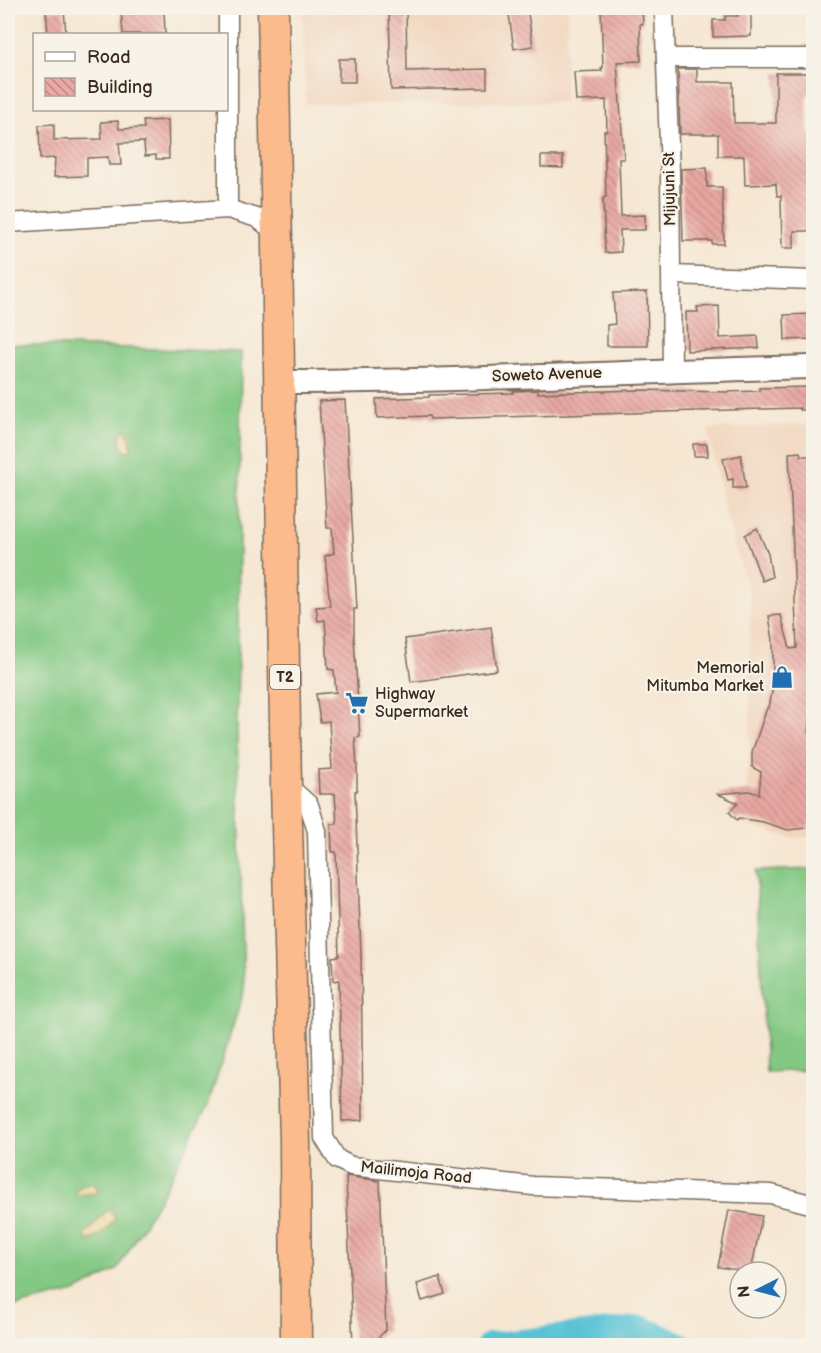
<svg xmlns="http://www.w3.org/2000/svg" width="821" height="1353" viewBox="0 0 821 1353" font-family="'Balsamiq Sans',sans-serif">
<style>
.built{fill:#f1d5bd}
.grass{fill:#83c984;stroke:#5f7a51;stroke-width:1.5}
.sand{fill:url(#sand-dots);stroke:#94825e;stroke-width:1.5}
.lines{fill:none;stroke-linecap:round;stroke-linejoin:round}
.river{stroke:#59c3d5;stroke-width:27}
.building{fill:url(#building-back-hatch)}
.minor-casing{stroke:#7c6c5d;stroke-width:21}
.tertiary-casing{stroke:#7c6c5d;stroke-width:26}
.trunk-casing{stroke:#7c6c5d;stroke-width:33}
.minor{stroke:#fff;stroke-width:18}
.tertiary{stroke:#fff;stroke-width:22}
.trunk{stroke:#fbbb8d;stroke-width:30}
.labels{text-anchor:middle;dominant-baseline:central;stroke-width:4.5;stroke-linejoin:round;paint-order:stroke}
.shield{fill:#f7f3e8;stroke:#73665b;stroke-width:1.5}
.shield-label{font-size:15px;font-weight:bold;fill:#3b2a1e}
.street-label{font-size:16px;fill:#3b2a1e;stroke:#f7f3e8}
.poi-label{font-size:16px;fill:#3b2a1e;stroke:#f7f3e8;text-anchor:end}
</style>
<defs>
<pattern id="sand-dots" width="8" height="8" patternUnits="userSpaceOnUse" patternTransform="scale(1.5)"><rect width="8" height="8" fill="#eeda9e"/><path d="M2 2h.1M6 6h.1" fill="none" stroke="#cdbb88" stroke-width="1.8" stroke-linecap="round"/></pattern>
<pattern id="building-back-hatch" width="6" height="6" patternUnits="userSpaceOnUse" patternTransform="scale(1.5)"><rect width="6" height="6" fill="#e9a8a3"/><path d="M-1 5l2 2M0 0l6 6M5-1l2 2" fill="none" stroke="#be8984"/></pattern>
</defs>
<rect width="100%" height="100%" fill="#f7f3e8"/>
<filter id="ink" filterUnits="userSpaceOnUse"><feTurbulence type="fractalNoise" baseFrequency=".0167" numOctaves="2"/><feDisplacementMap in="SourceGraphic" scale="12" xChannelSelector="R" yChannelSelector="G"/><feConvolveMatrix kernelMatrix="1 2 1 2 8 2 1 2 1" color-interpolation-filters="sRGB"/></filter>
<filter id="wash" filterUnits="userSpaceOnUse"><feTurbulence type="fractalNoise" baseFrequency=".008" numOctaves="4" result="noise"/><feDisplacementMap in="SourceGraphic" scale="24" xChannelSelector="R" yChannelSelector="G"/><feGaussianBlur stdDeviation="1.35" result="paint"/><feColorMatrix in="noise" values="0 0 0 0 0 0 0 0 0 0 0 0 0 0 0 0 0 1.4 0 .05"/><feComposite in="paint" operator="in"/></filter>
<g filter="url(#wash)">
<rect width="100%" height="100%" fill="#f6e7d3"/>
<g class="built">
<path d="M302,8H568L564,102L306,104Z"/>
<path d="M813,424V837L792,838L743,824L750,757V597L724,509L708,429Z"/>
</g>
<g class="grass">
<path d="M8,344L241,352L237,732L244,991L208,1105L161,1196L117,1270L75,1292L8,1308Z"/>
<path d="M813,869V1070L766,1072L756,871Z"/>
</g>
<g class="sand">
<path d="M125,430L131,438V451H126L121,445L119,434Z"/>
<path d="M89,1183L93,1184L97,1187V1193L77,1195L76,1191L78,1188Z"/>
<path d="M109,1210L113,1213L115,1218C109,1228 99,1240 87,1240L85,1236L86,1232C97,1226 100,1214 109,1210Z"/>
</g>
<g class="lines">
<path class="river" d="M490,1346L641,1329L680,1346"/>
</g>
<g id="blocks">
<g class="building">
<path d="M389,8H406L407,71L487,69V88L391,90Z"/>
<path d="M508,8H527L533,46L514,49Z"/>
<path d="M601,8H642L643,24H640L641,61L617,62L624,159H619L621,216L645,215V230H620L621,252L605,253L603,198L606,197L604,131H607L606,100L576,101L574,72L602,71L601,68H603Z"/>
<path d="M738,8H751V36L713,37V20H725V16H738Z"/>
<path d="M64,9L66,34H48L46,10Z"/>
<path d="M164,9L165,34H123L121,11Z"/>
<rect x="339" y="59" width="16" height="23"/>
<path d="M678,69H697V82H733L734,123H776V73H813V94H807L808,134H813V231H794V248H782L781,196H777L776,184L745,185L744,156H718V134H680Z"/>
<path d="M168,120L169,159H156V155L145,156L144,142L119,143L121,165H109L108,157L87,158V176L54,177L55,158L40,159L39,125L54,124V140L102,139L101,122L118,121L119,129L144,128L143,121Z"/>
<path d="M541,156H563V168L541,167Z"/>
<path d="M707,168V187H722L724,244H712V241H683L681,169Z"/>
<path d="M647,292L648,346H607V325L615,324L613,293Z"/>
<path d="M719,306L720,338L758,336L759,348L687,351L686,312H698L697,307Z"/>
<path d="M813,314V339L785,340L784,315Z"/>
<path d="M813,387V410H800V408L430,419L429,416L377,418L376,399L429,397V395L513,393V391L538,390V393L640,390L725,392L759,391V388Z"/>
<path d="M345,400L357,609H354V637L360,737L355,738L357,765V791H355L361,956L363,1120L342,1121L339,980L333,981L332,957L339,956L336,852H332L331,824H337L335,794H319L318,770L332,769L329,721L320,722L316,694L336,692L334,670L328,669L325,620L318,621L316,607L330,606L325,556L334,553L332,528H327L319,401Z"/>
<path d="M693,444H707L708,456H694Z"/>
<path d="M800,452L801,456H812L813,482V684L809,734L813,732V822L806,828L788,830L763,822L739,818L737,820L729,812L738,803L718,794L749,791L759,794L761,772L752,767V752L767,708H769L773,687V640L769,616L781,615L790,649L797,648L789,453Z"/>
<path d="M741,455L746,488H733V479L728,480L723,459Z"/>
<path d="M757,528L768,554L772,577L762,581L745,535Z"/>
<path d="M491,627L497,670L411,682L405,639Z"/>
<path d="M346,1176L380,1181L386,1330L369,1346H353Z"/>
<path d="M729,1210L762,1216L751,1272L718,1267Z"/>
<path d="M440,1277L445,1294L422,1301L417,1284Z"/>
</g>
</g>
</g>
<g filter="url(#ink)">
<use href="#blocks" fill-opacity="0" stroke="#7c6c5d" stroke-width="1.5"/>
<g class="lines">
<g class="minor-casing">
<g id="minor">
<path d="M228,8V209"/>
<path d="M664,8L670,172L672,370"/>
<path d="M666,58H814"/>
<path d="M8,223L228,209L257,218L277,233"/>
<path d="M672,275L814,280"/>
<path d="M286,784L309,805L317,831L324,1138L337,1159L351,1166L533,1186L771,1194L814,1205"/>
</g>
</g>
<g class="tertiary-casing">
<path id="tertiary" d="M281,382C458,382 636,371 814,367"/>
</g>
<g class="trunk-casing">
<path id="trunk" d="M273,8L286,784L295,1142L296,1346"/>
</g>
<use href="#minor" class="minor"/>
<use href="#tertiary" class="tertiary"/>
<use href="#trunk" class="trunk"/>
</g>
</g>
<defs>
<g id="shop-bare" transform="scale(1.8)"><path d="M-5-2.5h2.3a2.7 3.5 0 0 1 5.4 0H5L5.5 6h-11ZM-1.5-2.5h3a1.5 2.3 0 0 0-3 0Z" fill="#1f6fb2" stroke="#f7f3e8" stroke-width="2.5" paint-order="stroke"/></g>
<g id="supermarket-bare" transform="scale(1.8)"><path d="M-6-5.5h2.5l.6 2H6L4.5 2H-2.5L-4.4-4H-6ZM-1.5 3.2a1.3 1.3 0 1 0 .1 0ZM3 3.2a1.3 1.3 0 1 0 .1 0Z" fill="#1f6fb2" stroke="#f7f3e8" stroke-width="2.5" paint-order="stroke"/></g>
</defs>
<g fill-rule="evenodd">
<use href="#shop-bare" x="782" y="677"/>
<use href="#supermarket-bare" x="357" y="703"/>
</g>
<g class="labels">
<rect class="shield" x="270" y="665" width="30" height="24" rx="4.5"/>
<g class="shield-label">
<text x="285" y="677">T2</text>
</g>
<g class="street-label">
<text transform="translate(670 189) rotate(-91)">Mijujuni St</text>
<text transform="translate(547 375) rotate(-2)">Soweto Avenue</text>
<text transform="translate(416 1173) rotate(6)">Mailimoja Road</text>
</g>
<g class="poi-label">
<text x="764" y="668">Memorial<tspan x="764" dy="18">Mitumba Market</tspan></text>
<text x="375" y="694" text-anchor="start">Highway<tspan x="375" dy="18">Supermarket</tspan></text>
</g>
</g>
<rect width="821" height="1353" fill="none" stroke="#f7f3e8" stroke-width="30"/>
<rect x="33" y="33" width="195" height="78" fill="#f7f3e8" stroke="#aca397" stroke-width="1.5"/>
<rect x="45" y="52" width="30" height="9" fill="#ffffff" stroke="#aca397" stroke-width="1.5"/>
<text x="87" y="63" font-size="18" fill="#3b2a1e">Road</text>
<rect x="45" y="78" width="30" height="18" fill="url(#building-back-hatch)" stroke="#aca397" stroke-width="1.5"/>
<text x="87" y="93" font-size="18" fill="#3b2a1e">Building</text>
<g transform="translate(758 1290) rotate(264)"><circle r="28" fill="#f7f3e8" stroke="#aca397" stroke-width="1.5"/>
<path d="M0-4.5L10 22L0 15L-10 22Z" fill="#1f6fb2"/>
<text y="-9" font-size="16" font-weight="bold" text-anchor="middle" fill="#3b2a1e">N</text>
</g>
</svg>
